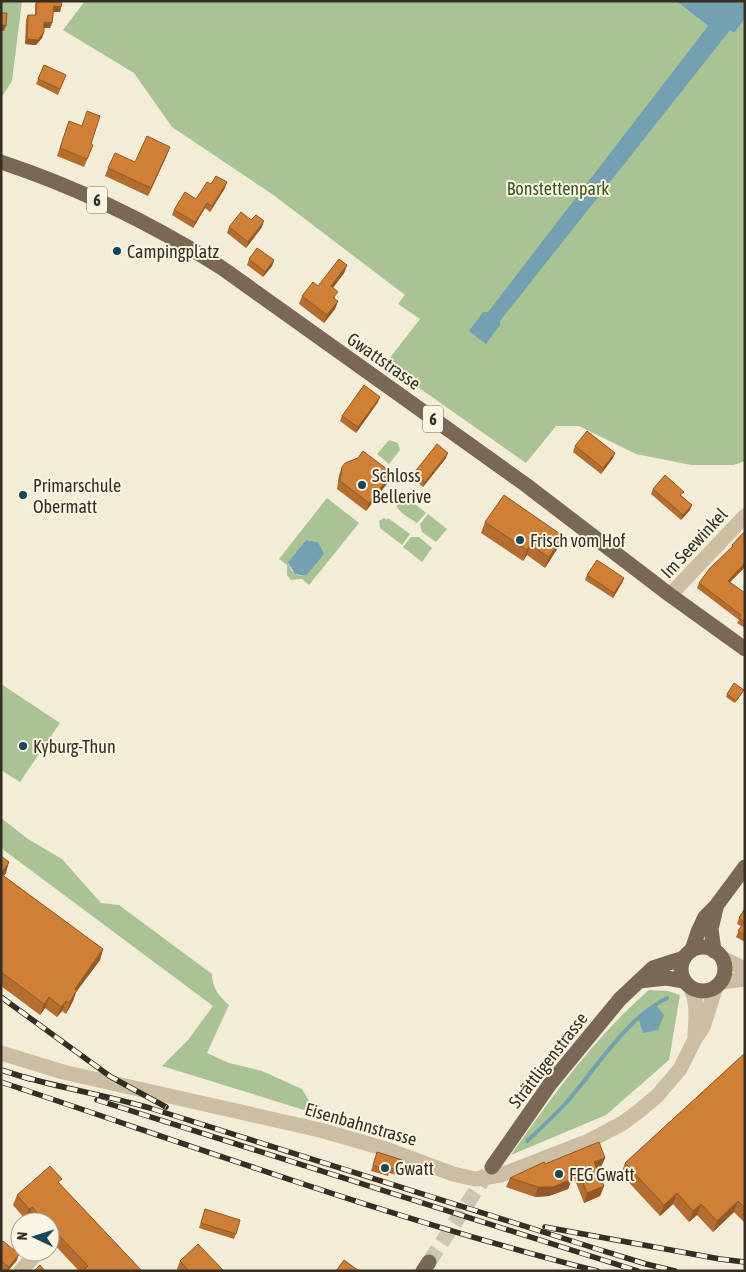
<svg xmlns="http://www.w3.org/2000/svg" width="746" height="1272" viewBox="0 0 746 1272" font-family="'Asap Condensed',sans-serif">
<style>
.green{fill:#a9c395;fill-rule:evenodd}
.water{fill:#73a1b2}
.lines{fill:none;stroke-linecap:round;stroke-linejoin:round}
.stream{stroke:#73a1b2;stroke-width:4}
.major-tunnel{stroke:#cdc6b3;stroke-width:15;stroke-dasharray:15 8;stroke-linecap:butt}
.minor{stroke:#ccbea2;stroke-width:15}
.major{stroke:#796954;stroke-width:15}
.rail-casing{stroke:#352e25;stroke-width:5.5}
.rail{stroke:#faf5e3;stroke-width:4;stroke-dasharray:11;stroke-linecap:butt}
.wall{fill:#b36d2f}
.shaded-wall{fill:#925926}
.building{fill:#d07f37;stroke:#925926}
.poi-dot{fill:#17465a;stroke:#faf5e3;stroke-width:2}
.labels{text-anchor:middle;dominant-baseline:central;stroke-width:4;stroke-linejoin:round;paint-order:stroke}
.shield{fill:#faf5e3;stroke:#706a5e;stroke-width:1}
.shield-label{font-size:16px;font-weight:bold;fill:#352e25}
.park-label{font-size:18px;fill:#3a5627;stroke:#faf5e3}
.poi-label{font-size:18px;fill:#352e25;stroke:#faf5e3;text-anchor:start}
.street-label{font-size:18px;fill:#352e25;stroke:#faf5e3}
</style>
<rect width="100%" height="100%" fill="#f3ecd6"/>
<g class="green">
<path d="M1,1H22L12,81L1,98Z"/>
<path d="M85,1H676L708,26L730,30L734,33L745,19V461L734,465H691L636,454L579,426H556L526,463L385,364L420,319L398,304L405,295L272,194L172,127L134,73L63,30Z"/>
<path d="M389,440L398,443L400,450L389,464L377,454Z"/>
<path d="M405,496L426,513L417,523C408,517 393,510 396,498Z"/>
<path d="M327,498L359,523L309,585L302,579L291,580L287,575V565L279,559ZM306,540L318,542L323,554L306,576L297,575L291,570L289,561Z"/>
<path d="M428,514L447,529L436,542L422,532L420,524Z"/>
<path d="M384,518L387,520L388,518L410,534L402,545L380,528L379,521Z"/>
<path d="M411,537H419L432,548L422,562L403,547Z"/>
<path d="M1,684L60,723L20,782L1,770Z"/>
<path d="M1,818L28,839L62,859L101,903L119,905L212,974C212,988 219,996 229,1005L207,1053L229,1063L262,1071L302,1089L317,1114L162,1066L188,1040L213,1006L1,848Z"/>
<path d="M649,990L668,991L680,995L669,1060L606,1115L511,1155C552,1096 595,1037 649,990Z"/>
</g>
<g class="water">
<path d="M676,1H745V19L734,33L730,30L712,53L500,321V325L486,344L469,331L483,312H488L708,26Z"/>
<path d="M306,540L318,542L324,554L306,576L295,574L288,562Z"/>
<path d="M655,1004L664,1015L658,1030L643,1033L638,1017Z"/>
</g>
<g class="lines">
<path class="stream" d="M527,1141C540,1129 554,1116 566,1103C596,1069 626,1018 667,998"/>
<path class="major-tunnel" d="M429,1262L490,1169"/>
<g class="minor">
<path d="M670,595L745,516"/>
<path d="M722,958L745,969"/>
<path d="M721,982L745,979"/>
<path d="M691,988C698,1004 696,1017 695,1035"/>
<path d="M1,1053L63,1072L320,1130L386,1149L453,1174L475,1179L501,1175L589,1141L623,1123L639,1111L657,1096L680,1069L695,1039L703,1027L716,987"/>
<path d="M21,1271L34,1256"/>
</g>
<g class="major">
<path d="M1,162C79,188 153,224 222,268L526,485L670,595L745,649"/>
<circle cx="703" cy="969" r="22"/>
<path d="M692,950L698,932L705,917L716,906L745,867"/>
<path d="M714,951L711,929L716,908"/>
<path d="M639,981L666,978L684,981"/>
<path d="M492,1167L550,1084L620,999L653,968L684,958"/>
<path d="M423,1271L429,1262"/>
</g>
<g class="rail-casing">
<g id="rail">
<path d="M1,997L111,1077L166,1107"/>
<path d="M1,1070L30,1079"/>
<path d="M24,1077C66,1089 108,1096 150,1108L594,1248L646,1264L675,1271"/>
<path d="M1,1082C199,1148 395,1220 597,1271"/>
<path d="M97,1100L638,1271"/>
<path d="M545,1227L720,1259L745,1262"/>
</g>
</g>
<use href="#rail" class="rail"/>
</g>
<g class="wall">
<path d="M37,1H62L61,7L60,12H53L52,23L50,28H44V32L42,38L36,45L25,44L26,20L28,15H35V4Z"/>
<path d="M44,65L66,75L58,95L36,84Z"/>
<path d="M69,121L91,144L90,153L84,167L57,156Z"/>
<path d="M167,155L148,196L105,176L108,168Z"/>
<path d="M211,184L225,188L210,212L205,208L193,228L172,215L174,210L196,199Z"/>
<path d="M251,220L262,227L246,248L227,233L229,227Z"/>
<path d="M249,259L274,260L272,266L263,277L247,265Z"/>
<path d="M347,265L344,273L333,288L335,299L338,301L335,309L324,323L299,304L302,296L318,286Z"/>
<path d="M378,402L356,433L340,421L342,416Z"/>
<path d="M575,446L613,458L601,474L573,452Z"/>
<path d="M446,458L423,487L412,478L414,473Z"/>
<path d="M342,467L392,473L389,481L366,511L337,489L339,475Z"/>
<path d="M653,489L682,496L690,510L681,520L651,494Z"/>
<path d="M485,522L559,546L545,568L527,555L523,561L481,533Z"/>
<path d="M745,531V567L730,582L745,593V628L737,623L739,620L697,588L699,583L731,548L732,545Z"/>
<path d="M587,575L624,578L622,583L613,598L585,580Z"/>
<path d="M744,690L735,703L726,697L727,694Z"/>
<path d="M1,856L6,873L4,876L103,949L100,960L76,992L73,1001L66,1014L62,1011L57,1017L45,1008L40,1015L1,986Z"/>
<path d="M745,908V942L736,937L741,926L737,924L739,918Z"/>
<path d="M745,1053V1223L734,1212L713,1232L697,1215L689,1222L673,1204L660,1216L621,1174L625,1163Z"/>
<path d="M377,1152L402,1160L397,1175L389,1173L388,1176L371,1171Z"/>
<path d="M605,1158L601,1167L597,1169L604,1186L600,1196L584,1203L573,1175L568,1189L549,1196L535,1197L506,1187L510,1178L545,1164Z"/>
<path d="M60,1184L142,1271H79L50,1240V1222H33L28,1217L25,1219L13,1205L17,1195Z"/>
<path d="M205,1209L236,1234L234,1239L199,1228Z"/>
<path d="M1,1243L17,1260L8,1271H4L1,1268Z"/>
<path d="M180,1261L224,1271H178L177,1269Z"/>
</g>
<g class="shaded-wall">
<path d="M54,6L61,7L60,12H52Z"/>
<path d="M44,22L52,23L50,28H42Z"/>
<path d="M2,25L6,26L4,31H1Z"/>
<path d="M44,32L42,38L36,45L25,44L27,39Z"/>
<path d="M170,147L167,155L148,196L151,188Z"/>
<path d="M227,182L225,188L210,212L212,206Z"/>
<path d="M207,203L205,208L193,228L195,222Z"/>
<path d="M264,221L262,227L246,248L248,242Z"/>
<path d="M274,260L272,266L263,277L265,272Z"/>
<path d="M347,265L344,273L328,294L331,286Z"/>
<path d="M338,301L335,309L324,323L327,315Z"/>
<path d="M380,397L378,402L356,433L358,427Z"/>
<path d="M448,453L446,458L423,487L425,482Z"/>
<path d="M615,453L613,458L601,474L603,468Z"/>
<path d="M392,473L389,481L366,511L369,503Z"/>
<path d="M692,505L690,510L681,520L683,515Z"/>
<path d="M563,536L559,546L545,568L549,557Z"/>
<path d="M530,545L527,555L523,561L527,550Z"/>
<path d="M745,563V567L726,586L728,581Z"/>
<path d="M624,578L622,583L613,598L614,593Z"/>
<path d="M9,862L6,873L1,879V873Z"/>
<path d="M103,949L100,960L76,992L73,1001L66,1014L75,989Z"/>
<path d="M49,997L45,1008L40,1015L44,1004Z"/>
<path d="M66,1001L62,1011L57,1017L61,1007Z"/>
<path d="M605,1158L601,1167L591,1172L594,1162Z"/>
<path d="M572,1179L568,1189L549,1196L535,1197L538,1187Z"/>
<path d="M604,1186L600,1196L584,1203L587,1193Z"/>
<path d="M677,1193L673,1204L660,1216L664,1205Z"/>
<path d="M738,1201L734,1212L713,1232L717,1221Z"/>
<path d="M701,1204L697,1215L689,1222L693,1211Z"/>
<path d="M32,1207L28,1217L25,1219L29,1209Z"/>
<path d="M19,1254L17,1260L8,1271H7L9,1267Z"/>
</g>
<g class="building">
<path d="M37,1H62L61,7L54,6L52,23L44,22V32L38,40L27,39L28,15H36Z"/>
<path d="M1,13H7L6,26L2,25V30Z"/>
<path d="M44,65L66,75L60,89L38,79Z"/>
<path d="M87,111L100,116L91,144L93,145L87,159L60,148L69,121L82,126Z"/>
<path d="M147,136L170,147L151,188L108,168L115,153L135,162Z"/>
<path d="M216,176L227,182L212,206L207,203L195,222L174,210L185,192L196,199L207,182L211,184Z"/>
<path d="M241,212L251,220L256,215L264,221L248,242L229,227Z"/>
<path d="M257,248L274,260L265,272L249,259Z"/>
<path d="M339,259L347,265L331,286L338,292L333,298L338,301L327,315L302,296L313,282L318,286Z"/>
<path d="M364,385L380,397L358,427L342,416Z"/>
<path d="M587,431L615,453L603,468L575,446Z"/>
<path d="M437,444L448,453L425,482L414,473Z"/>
<path d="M363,451L392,473L369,503L340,481L342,467L345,463L358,458Z"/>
<path d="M665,475L684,492L680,495L692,505L683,515L653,489Z"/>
<path d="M504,495L563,536L549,557L530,545L527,550L485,522Z"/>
<path d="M745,531V563L728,581L745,593V622L739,618L741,615L699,583L710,568L733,546L732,545Z"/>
<path d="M597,560L624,578L614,593L587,575Z"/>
<path d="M734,683L744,690L736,701L727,694Z"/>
<path d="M1,856L9,862L1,873Z"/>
<path d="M1,874L103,949L75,989L77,990L69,1003L66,1001L61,1007L49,997L44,1004L1,972Z"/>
<path d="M745,908V935L738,931L744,922L739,918Z"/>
<path d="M745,1053V1208L738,1201L717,1221L701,1204L693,1211L677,1193L664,1205L625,1163Z"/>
<path d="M599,1142L605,1158L594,1162L604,1186L587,1193L576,1165L572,1179L553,1187H538L510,1178L544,1162L545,1164Z"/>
<path d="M377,1152L402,1160L399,1170L391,1168L390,1171L373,1165Z"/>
<path d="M50,1166L62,1179L58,1182L142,1271H83L88,1266L50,1226V1222H46L32,1207L29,1209L17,1195Z"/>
<path d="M205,1209L240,1220L236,1234L201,1223Z"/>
<path d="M3,1241L19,1254L9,1267L1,1261V1243Z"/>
<path d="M198,1244L224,1271H189L180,1261Z"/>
<path d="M344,1260L359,1271H336Z"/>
<path d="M40,1265L45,1271H34Z"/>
</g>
<g class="poi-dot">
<circle cx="117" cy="251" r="5"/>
<circle cx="362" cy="485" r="5"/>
<circle cx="23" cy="495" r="5"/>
<circle cx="520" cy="540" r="5"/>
<circle cx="23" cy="746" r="5"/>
<circle cx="385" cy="1168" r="5"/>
<circle cx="559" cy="1174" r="5"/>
</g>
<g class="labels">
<g class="shield">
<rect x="87" y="186.5" width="20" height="27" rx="4"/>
<rect x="423" y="405.5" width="20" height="27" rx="4"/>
</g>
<g class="shield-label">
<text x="97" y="200">6</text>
<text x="433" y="419">6</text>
</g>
<g class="park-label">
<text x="558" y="188">Bonstettenpark</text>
</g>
<g class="poi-label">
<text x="127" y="251">Campingplatz</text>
<text x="372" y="475">Schloss<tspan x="372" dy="21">Bellerive</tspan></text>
<text x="33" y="485">Primarschule<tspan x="33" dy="21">Obermatt</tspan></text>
<text x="530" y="540">Frisch vom Hof</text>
<text x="33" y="746">Kyburg-Thun</text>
<text x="395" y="1168">Gwatt</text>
<text x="569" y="1174">FEG Gwatt</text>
</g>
<g class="street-label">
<text transform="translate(384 361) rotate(35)">Gwattstrasse</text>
<text transform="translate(694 543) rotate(-47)">Im Seewinkel</text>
<text transform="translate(548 1060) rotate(-52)">Strättligenstrasse</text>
<text transform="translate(361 1124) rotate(16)">Eisenbahnstrasse</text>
</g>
</g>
<rect width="746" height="1272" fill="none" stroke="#352e25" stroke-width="5"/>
<g transform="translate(35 1237) rotate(274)"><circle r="24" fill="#faf5e3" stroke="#aba597"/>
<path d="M0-4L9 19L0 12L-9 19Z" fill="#17465a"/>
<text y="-8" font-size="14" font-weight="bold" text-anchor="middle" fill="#352e25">N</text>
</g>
</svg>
